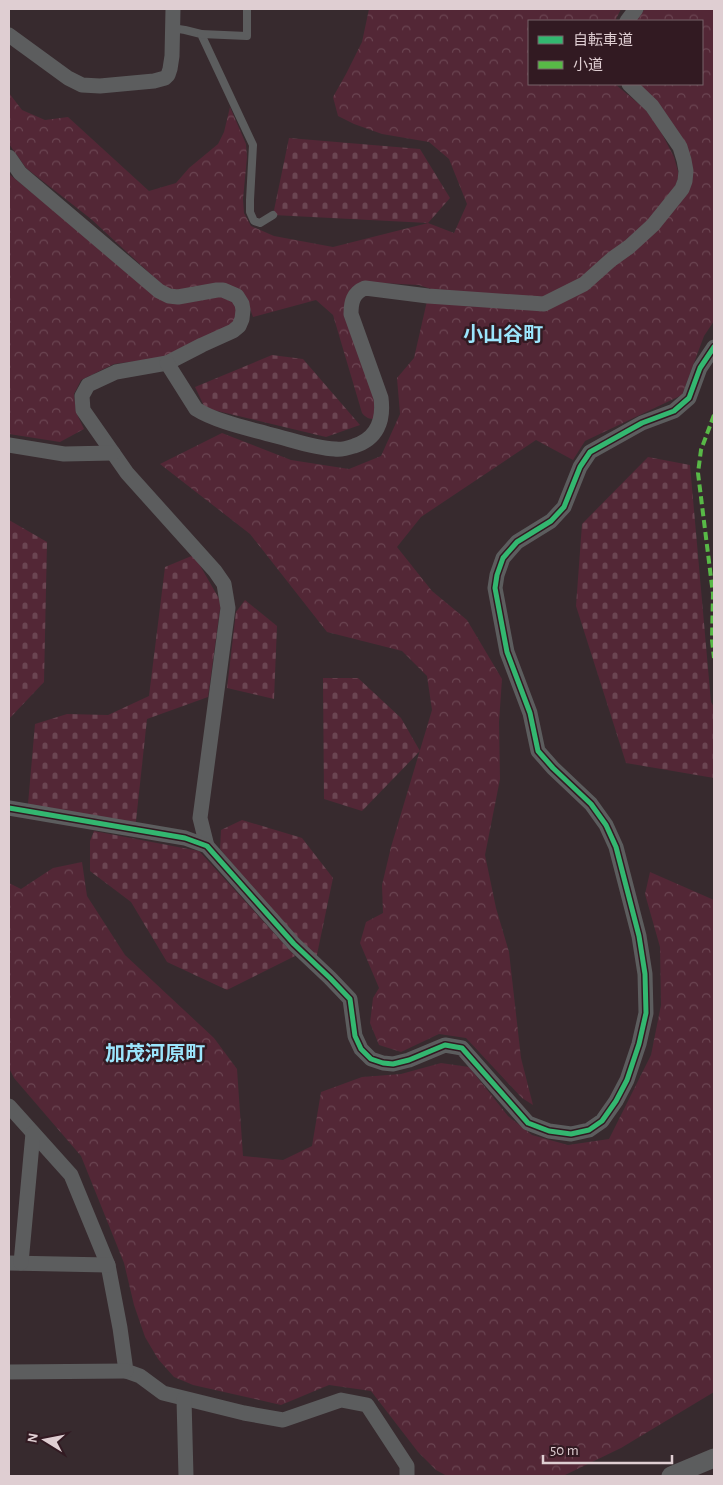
<svg xmlns="http://www.w3.org/2000/svg" width="723" height="1485" viewBox="0 0 723 1485" font-family="'Alegreya Sans','Noto Sans JP',sans-serif">
<style>
.forest{fill:url(#forest-crowns)}
.cemetery{fill:url(#cemetery-stones)}
.lines{fill:none;stroke-linecap:round;stroke-linejoin:round}
.service{stroke:#5c5d5e;stroke-width:8}
.minor{stroke:#5c5d5e;stroke-width:15}
.tertiary{stroke:#5c5d5e;stroke-width:19}
.quiet{stroke:#58b947;stroke-width:4;stroke-dasharray:8 4;stroke-linecap:butt}
.cycleway-casing{stroke:#321a22;stroke-width:8}
.cycleway{stroke:#33b770;stroke-width:5}
.labels{text-anchor:middle;dominant-baseline:central;stroke-width:5;stroke-linejoin:round;paint-order:stroke}
.quarter-label{font-size:20px;font-weight:bold;fill:#9be5fc;stroke:#321a22}
</style>
<defs>
<pattern id="forest-crowns" width="20" height="18" patternUnits="userSpaceOnUse" patternTransform="scale(1.25)"><rect width="20" height="18" fill="#532736"/><path d="M2 6a3 3 0 1 1 6 0M12 15a3 3 0 1 1 6 0" fill="none" stroke="#6b4552"/></pattern>
<pattern id="cemetery-stones" width="16" height="16" patternUnits="userSpaceOnUse" patternTransform="scale(1.25)"><rect width="16" height="16" fill="#532736"/><path d="M2 7V4a2 2 0 0 1 4 0v3zM10 15v-3a2 2 0 0 1 4 0v3z" fill="#6b4552"/></pattern>
</defs>
<rect width="100%" height="100%" fill="#372a2e"/>
<g class="forest">
<path d="M369,9H621L615,21H529V84H615L645,109L660,130L674,157L679,175L675,187L651,222L582,280L544,299L437,291L419,285L364,282C353,285 350,289 346,299L376,395V419C369,419 366,418 362,413L333,315L316,300L253,317L246,298L170,292L91,219L26,168L9,144V93L22,110L45,120L68,117L149,191L176,183L189,168L218,144L224,132L230,107L246,144L247,157L243,199L244,213L251,226L274,236L333,247L428,223L454,233L467,204L449,159L429,142L382,134L354,124L338,116L333,97L346,74L362,42Z"/>
<path d="M645,9H714V321L704,336L682,395L585,441L573,460L536,440L421,517L397,547L432,591L467,620L502,679L499,722L500,779L485,855L496,908L509,952L521,1058L533,1105L522,1098L466,1038L439,1034L401,1052L379,1045L370,1023L373,998L379,988L360,943L366,922L383,913L382,885L391,847L432,710L427,676L402,651L327,632L250,534L160,464L222,433L291,460L349,469L381,456L400,414L397,378L414,358L427,301L545,307L615,263L691,171L634,84H702V21H634Z"/>
<path d="M9,174L157,294L217,295L228,297L238,307L235,324L166,357L114,364L81,380L74,394L76,412L84,429L60,442L9,434Z"/>
<path d="M82,862L87,896L125,955L214,1038L237,1069L243,1156L283,1160L312,1146L321,1092L362,1077L401,1074L441,1063L469,1067L508,1116L532,1135L568,1145L609,1139L651,1055L661,1005L660,947L645,894L650,872L714,900V1392L621,1448L563,1476H447L436,1470L418,1452L371,1391L329,1385L281,1405L193,1385L174,1377L158,1359L145,1337L134,1305L124,1263L81,1156L14,1078L9,1068V883L21,889L53,868Z"/>
</g>
<g class="cemetery">
<path d="M289,138L420,149L450,198L428,223L273,215Z"/>
<path d="M272,355L303,359L360,425L326,437L205,408L195,387Z"/>
<path d="M648,457L690,465L711,702L714,707V778L626,763L576,606L582,524Z"/>
<path d="M9,520L47,542L44,682L9,719Z"/>
<path d="M194,555L221,602L208,697L147,719L135,830L28,804L35,724L67,714L108,715L149,696L165,567Z"/>
<path d="M245,600L277,626L274,699L227,688L236,612Z"/>
<path d="M323,678H358L401,718L420,751L362,811L324,799Z"/>
<path d="M242,820L302,838L333,878L315,964L220,849L221,830Z"/>
<path d="M94,831L199,851L295,956L227,990L167,962L131,902L90,871V841Z"/>
</g>
<g class="lines">
<g class="service">
<path d="M172,28L185,30L201,34L253,145L250,200V212L254,221L260,223L273,215"/>
<path d="M201,34L247,36V9"/>
</g>
<g class="minor">
<path d="M627,21L636,9"/>
<path d="M9,35L68,78L82,85L100,86L154,81L165,78L168,75L170,69L172,56L173,9"/>
<path d="M9,157L20,173L159,291L169,296L178,297L217,290H223L237,296L242,304L243,310L242,319L239,326L233,331L202,345L167,363L116,372L88,385L82,396L83,410L127,473L215,571L224,584L228,608L200,818L207,846"/>
<path d="M167,363L196,409C215,421 246,428 268,434C290,439 313,448 335,449C341,450 348,448 354,446C377,439 384,421 381,398L351,314C351,302 353,293 365,288L428,296L544,304L584,284L612,259L629,247L653,225L682,189L685,181L686,171L684,160L680,147L652,106L629,84"/>
<path d="M9,445L64,454L113,453"/>
<path d="M9,808L185,838L207,846L294,944L330,978L350,999L355,1036L361,1049L371,1059L383,1063L393,1064L409,1060L445,1045L462,1048L528,1123L549,1131L571,1134L589,1130L602,1121L616,1101L627,1080L639,1044L646,1013L645,974L639,936L616,847L606,825L591,804L553,768L538,751L530,713L507,652L495,588L497,575L503,558L517,542L551,521L564,507L580,467L590,452L642,423L674,411L689,398L700,368L714,347"/>
<path d="M9,1106L71,1175L108,1265L120,1328L126,1371L140,1376L163,1393L244,1413L283,1420L341,1400L367,1405L407,1466V1476"/>
<path d="M9,1263L108,1265"/>
<path d="M21,1263L33,1133"/>
<path d="M9,1372L126,1371"/>
<path d="M184,1399L186,1476"/>
</g>
<path class="tertiary" d="M671,1476L714,1458"/>
<path class="quiet" d="M714,415L701,450L698,473L713,594L712,640L714,658"/>
<g class="cycleway-casing">
<path id="cycleway" d="M9,808L185,838L207,846L294,944L330,978L350,999L355,1036L361,1049L371,1059L383,1063L393,1064L409,1060L445,1045L462,1048L528,1123L549,1131L571,1134L589,1130L602,1121L616,1101L627,1080L639,1044L646,1013L645,974L639,936L616,847L606,825L591,804L553,768L538,751L530,713L507,652L495,588L497,575L503,558L517,542L551,521L564,507L580,467L590,452L642,423L674,411L689,398L700,368L714,347"/>
</g>
<use href="#cycleway" class="cycleway"/>
</g>
<g class="labels">
<g class="quarter-label">
<text x="503" y="335">小山谷町</text>
<text x="155" y="1054">加茂河原町</text>
</g>
</g>
<rect width="723" height="1485" fill="none" stroke="#dfced2" stroke-width="20"/>
<rect x="528" y="20" width="175" height="65" fill="#321a22" stroke="#776268"/>
<rect x="538" y="36" width="25" height="8" fill="#33b770" stroke="#776268"/>
<text x="573" y="45" font-size="15" fill="#dfced2">自転車道</text>
<rect x="538" y="61" width="25" height="8" fill="#58b947" stroke="#776268"/>
<text x="573" y="70" font-size="15" fill="#dfced2">小道</text>
<g transform="translate(45 1440) rotate(280)" stroke="#321a22" stroke-width="4" paint-order="stroke">
<path d="M0-4L9 19L0 12L-9 19Z" fill="#dfced2"/>
<text y="-8" font-size="14" font-weight="bold" text-anchor="middle" fill="#dfced2">N</text>
</g>
<path d="M543 1455v8h129v-8" fill="none" stroke="#dfced2" stroke-width="2.5"/>
<text x="550" y="1455" font-size="15" fill="#dfced2" stroke="#321a22" stroke-width="4" paint-order="stroke">50 m</text>
</svg>
